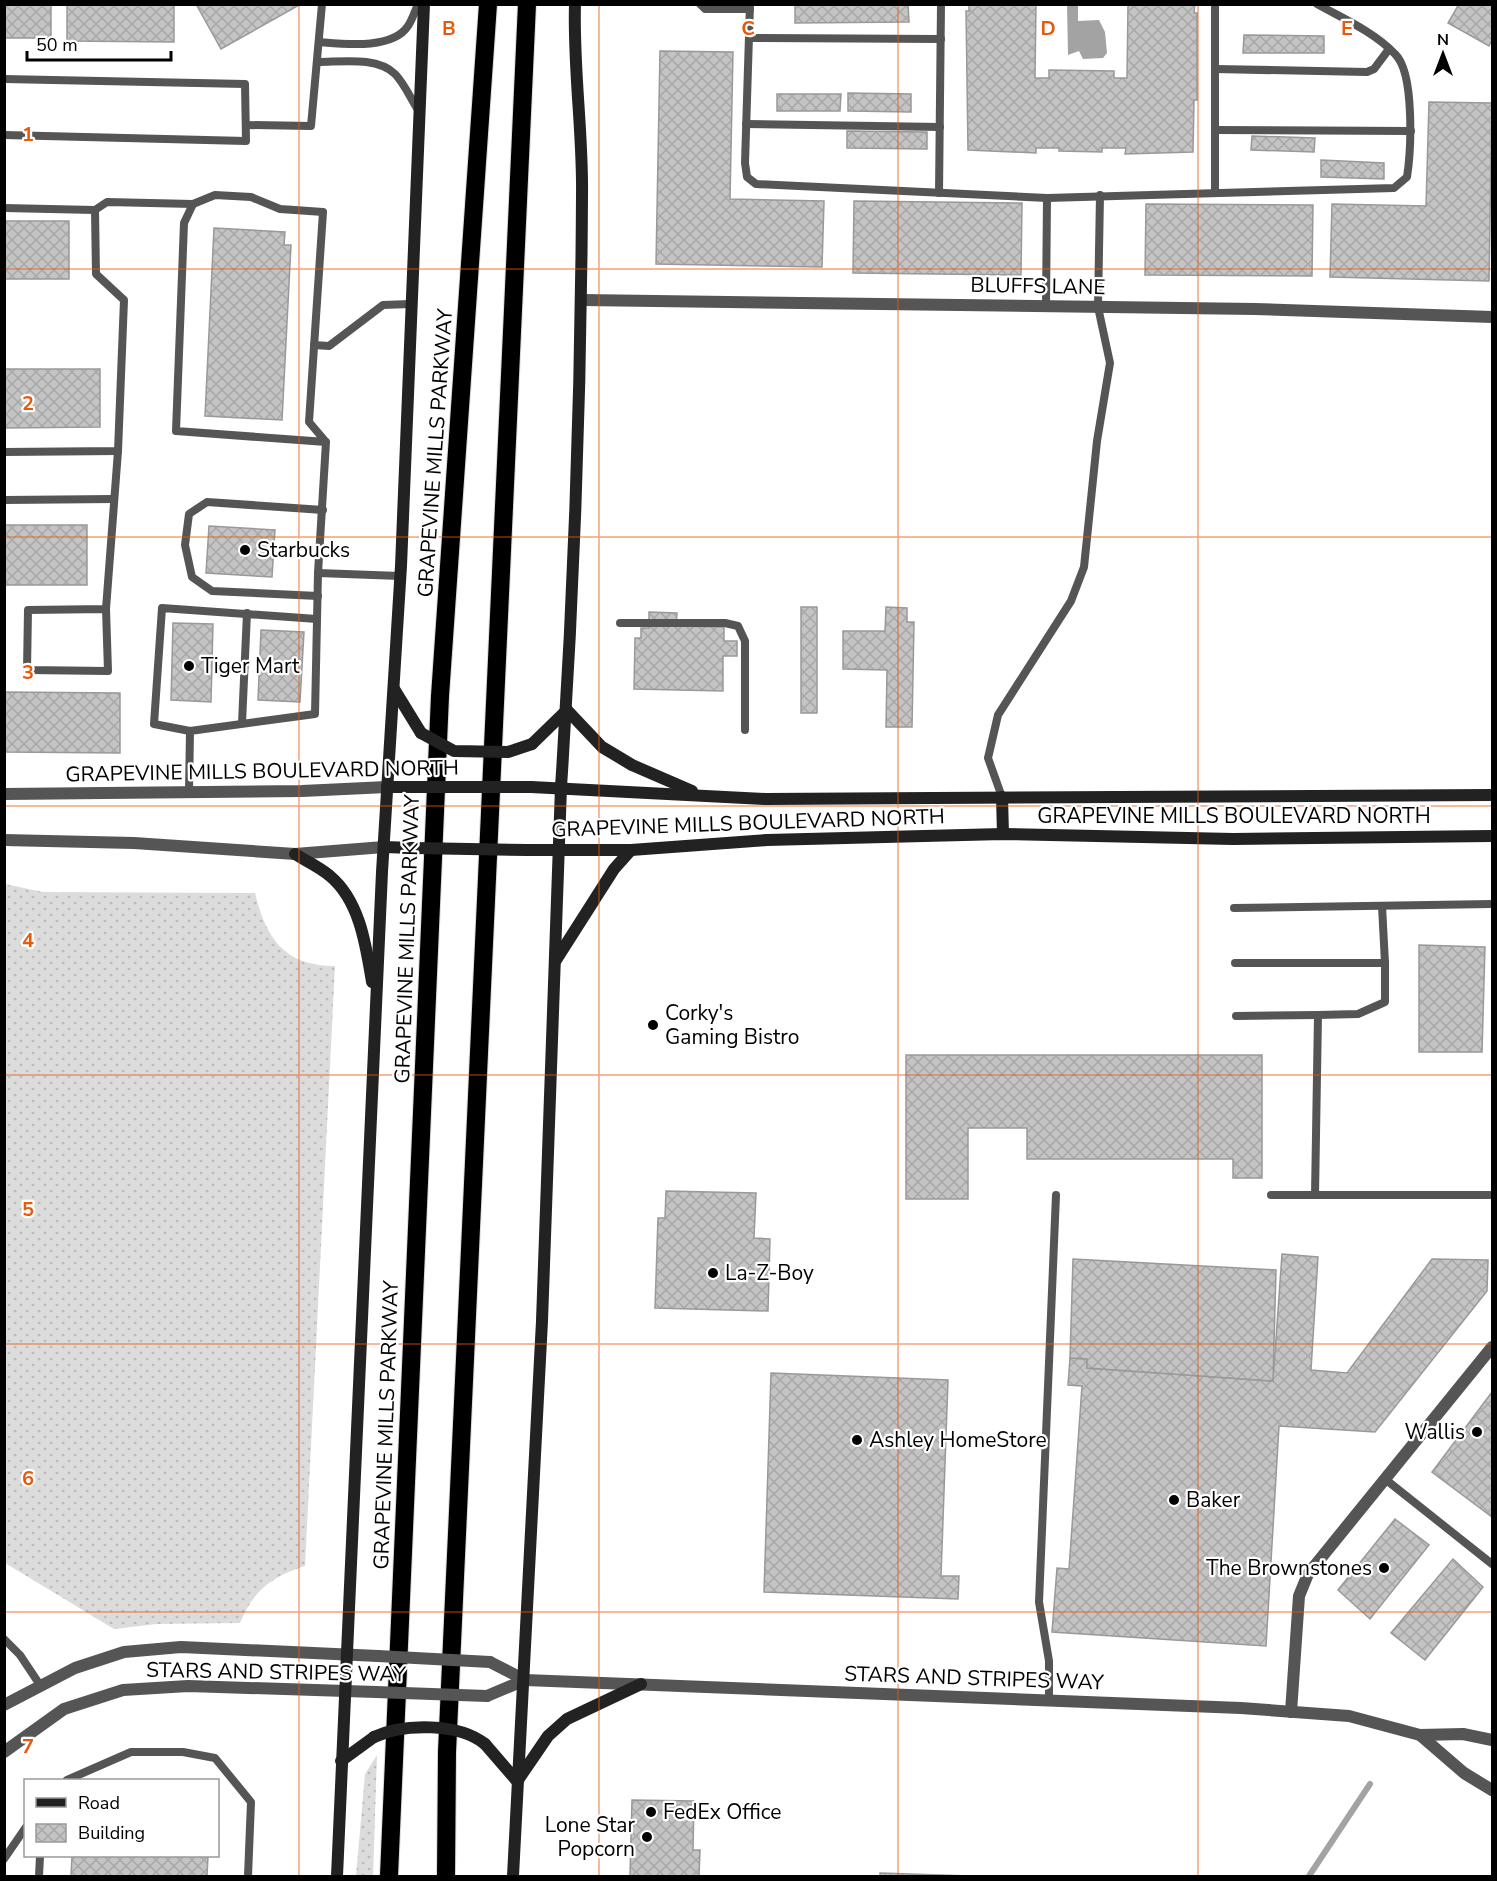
<svg xmlns="http://www.w3.org/2000/svg" width="1497" height="1881" viewBox="0 0 1497 1881" font-family="'Nunito Sans',sans-serif">
<style>
.grass{fill:url(#grass-dots)}
.water{fill:#a3a3a3}
.lines{fill:none;stroke-linecap:round;stroke-linejoin:round}
.stream{stroke:#a3a3a3;stroke-width:6}
.building{fill:url(#building-cross-hatch);stroke:#999;stroke-width:1.5}
.motorway-casing{stroke:#dbdbdb;stroke-width:20}
.service{stroke:#555;stroke-width:8}
.minor{stroke:#555;stroke-width:12}
.tertiary{stroke:#555;stroke-width:12}
.secondary{stroke:#222;stroke-width:12}
.motorway{stroke:#000;stroke-width:18}
.tertiary-bridge{stroke:#555;stroke-width:12}
.secondary-bridge{stroke:#222;stroke-width:12}
.grid{fill:none;stroke:#e8590c;stroke-width:1.5;stroke-opacity:0.55}
.poi-dot{fill:#000;stroke:#fff;stroke-width:2}
.labels{text-anchor:middle;dominant-baseline:central;stroke-width:4.5;stroke-linejoin:round;paint-order:stroke}
.street-label{font-size:21px;fill:#000;stroke:#fff}
.poi-label{font-size:21px;fill:#000;stroke:#fff;text-anchor:start}
.grid-label{font-size:20px;text-anchor:middle;font-weight:bold;fill:#e8590c;stroke:#fff;stroke-width:4.5;stroke-linejoin:round;paint-order:stroke}
</style>
<defs>
<pattern id="grass-dots" width="8" height="8" patternUnits="userSpaceOnUse" patternTransform="scale(1.5)"><rect width="8" height="8" fill="#dcdcdc"/><path d="M2 2h.1M6 6h.1" fill="none" stroke="#bbb" stroke-width="1.8" stroke-linecap="round"/></pattern>
<pattern id="building-cross-hatch" width="8" height="8" patternUnits="userSpaceOnUse" patternTransform="scale(1.5)"><rect width="8" height="8" fill="#c4c4c4"/><path d="M0 0l8 8M0 8l8-8" fill="none" stroke="#a7a7a7"/></pattern>
</defs>
<rect width="100%" height="100%" fill="#fff"/>
<g class="grass">
<path d="M5,884L43,892L255,893C266,938 284,966 335,966L305,1566C272,1576 253,1591 240,1623L157,1624L114,1629L5,1563Z"/>
<path d="M377,1755L373,1876H356L365,1774Z"/>
</g>
<path class="water" d="M1067,5H1078V21L1099,20L1105,32L1107,53L1103,58L1083,59L1079,51L1068,55Z"/>
<g class="lines">
<path class="stream" d="M1309,1876L1370,1784"/>
</g>
<g class="building">
<rect x="4" y="4" width="47" height="34"/>
<path d="M67,4H174V42L67,41Z"/>
<path d="M196,4H301L221,49Z"/>
<path d="M795,4H908L909,22L795,23Z"/>
<path d="M969,4H1036L1035,78H1049V70L1114,71V78H1127L1128,4H1195L1194,13H1197V100H1194L1193,152L1125,154L1126,148H1102V152L1059,151V148H1036V153L968,150L966,11H969Z"/>
<path d="M1459,4H1492V40L1489,46L1448,23Z"/>
<path d="M1244,35L1324,36V53H1243Z"/>
<path d="M660,51L733,52L730,199L824,201L822,267L656,264Z"/>
<path d="M848,93L911,94V112L848,111Z"/>
<path d="M777,94H841L840,111H777Z"/>
<path d="M1429,102L1492,103L1489,281L1330,277L1332,204L1426,206Z"/>
<path d="M847,131L927,132V149L847,148Z"/>
<path d="M1252,136L1315,138L1314,152L1251,150Z"/>
<path d="M1321,160L1384,163V179L1321,177Z"/>
<path d="M854,201L1022,203L1021,275L853,273Z"/>
<path d="M1146,204L1313,205L1312,276L1145,275Z"/>
<rect x="4" y="221" width="65" height="58"/>
<path d="M214,228L285,232L284,245H291L282,420L205,416Z"/>
<path d="M4,369H100V427L4,428Z"/>
<rect x="4" y="525" width="83" height="60"/>
<path d="M209,526L275,530L272,577L206,573Z"/>
<rect x="801" y="607" width="16" height="106"/>
<path d="M886,607L907,608V622H914L912,727H886L887,670L843,669V631H885Z"/>
<path d="M649,612L677,613L676,626L724,627V641H737V656H723V691L634,689L635,638H641V628H649Z"/>
<path d="M173,623L213,624L211,702L171,700Z"/>
<path d="M261,630L304,632L300,702L258,700Z"/>
<path d="M4,692L120,693V753L4,752Z"/>
<path d="M1419,945L1485,947L1482,1052H1419Z"/>
<path d="M906,1055H1262V1178H1233V1159H1027V1128H968V1199H906Z"/>
<path d="M666,1191L756,1193L754,1238L770,1239L768,1311L655,1308L658,1218H665Z"/>
<path d="M1282,1254L1318,1257L1311,1370L1347,1373L1432,1259L1488,1260L1487,1291L1375,1432L1279,1426L1266,1646L1052,1632L1057,1568L1069,1569L1082,1386L1068,1385L1070,1358L1087,1359V1368L1273,1381Z"/>
<path d="M1073,1259L1276,1270L1273,1381L1087,1368V1359L1070,1358Z"/>
<path d="M771,1373L948,1380L941,1576H959L958,1599L764,1592Z"/>
<path d="M1492,1392V1517L1432,1472Z"/>
<path d="M1395,1519L1429,1545L1370,1619L1338,1590Z"/>
<path d="M1453,1559L1483,1587L1425,1660L1391,1633Z"/>
<path d="M632,1800L694,1801L693,1850H700L699,1876H630Z"/>
<path d="M72,1856H208L207,1876H71Z"/>
<path d="M880,1873L971,1876H880Z"/>
</g>
<g class="lines">
<g class="motorway-casing">
<g id="motorway">
<path d="M389,1876L440,696L488,4"/>
<path d="M446,1876L447,1752L527,4"/>
</g>
</g>
<g class="service">
<path d="M700,4L705,9H750"/>
<path d="M750,4L745,163L747,177L756,184L1047,198L1394,188L1407,177C1411,151 1415,73 1395,54C1374,32 1344,19 1317,4"/>
<path d="M749,38L941,39"/>
<path d="M319,42C344,44 392,50 408,26C412,20 415,11 418,4"/>
<path d="M318,62C341,62 377,56 395,74C404,83 411,99 418,110"/>
<path d="M1215,69L1367,72L1374,69L1389,49"/>
<path d="M4,79L245,84L246,141L4,135"/>
<path d="M746,124L940,127"/>
<path d="M246,125L311,126L322,4"/>
<path d="M1215,130L1411,131"/>
<path d="M1215,192V4"/>
<path d="M939,193L941,4"/>
<path d="M4,208L95,210L96,274L124,300L118,451L4,452"/>
<path d="M95,210L107,202L193,204"/>
<path d="M1046,306L1047,198"/>
<path d="M314,345L329,346L383,305L410,304"/>
<path d="M4,500L114,499"/>
<path d="M318,573L400,576"/>
<path d="M318,596L212,591L192,577L185,545L189,514L207,502L323,510"/>
<path d="M106,609L28,610L27,670L108,671L106,609L118,451"/>
<path d="M620,623H725L738,626L745,641V730"/>
<path d="M242,723L247,613"/>
<path d="M190,731L154,724L162,608L317,619"/>
<path d="M189,792L190,731L315,714L318,573L326,442L309,422L323,212L280,209L251,197L215,195L193,204L184,223L176,431L326,442"/>
<path d="M1002,797L988,758L998,715L1071,601L1084,567L1097,441L1110,363L1098,307L1100,195"/>
<path d="M1382,906L1385,963"/>
<path d="M1234,908L1492,904"/>
<path d="M1235,963H1385V1002L1358,1014L1318,1015L1315,1195"/>
<path d="M1236,1016L1318,1015"/>
<path d="M1271,1195H1492"/>
<path d="M1385,1479L1492,1564"/>
<path d="M4,1639L20,1655L40,1685"/>
<path d="M1049,1701V1661L1039,1602L1056,1195"/>
<path d="M67,1780L131,1752H183L215,1758L251,1802L248,1876"/>
<path d="M4,1859L26,1827"/>
<path d="M39,1876L40,1856"/>
</g>
<g class="minor">
<path d="M582,300L1255,309L1492,317"/>
<path d="M1291,1712L1299,1596L1308,1574L1492,1347"/>
</g>
<g class="tertiary">
<path d="M4,794L302,791L387,787"/>
<path d="M4,840L134,843L295,854L384,847"/>
<path d="M490,1662L525,1680L1241,1708L1349,1716L1420,1735L1463,1734L1492,1740"/>
<path d="M487,1696L525,1680"/>
<path d="M4,1705L75,1668L124,1652L181,1647L378,1656"/>
<path d="M1420,1735L1464,1773L1492,1790"/>
<path d="M4,1752L64,1709L123,1690L188,1686L376,1692"/>
</g>
<g class="secondary">
<path d="M394,689L421,733"/>
<path d="M532,744L567,710L602,747L632,765L692,791"/>
<path d="M387,787H418"/>
<path d="M531,787L765,799L1492,795"/>
<path d="M1002,797L1003,834"/>
<path d="M384,847L414,848"/>
<path d="M527,850H631L767,840L1003,834L1233,839L1492,836"/>
<path d="M295,854C306,861 320,867 330,876C360,901 366,946 372,982"/>
<path d="M556,960L614,869L631,850"/>
<path d="M485,1744L517,1781"/>
<path d="M341,1761L374,1737"/>
<path d="M518,1780L548,1736L567,1719L641,1684"/>
<path d="M337,1876L382,872L401,566L424,4"/>
<path d="M513,1876L542,1321L561,787C574,590 581,392 582,195C583,132 573,68 575,4"/>
</g>
<use href="#motorway" class="motorway"/>
<g class="tertiary-bridge">
<path d="M378,1656L490,1662"/>
<path d="M376,1692L487,1696"/>
</g>
<g class="secondary-bridge">
<path d="M421,733L454,751L508,752L532,744"/>
<path d="M418,787H531"/>
<path d="M414,848L527,850"/>
<path d="M374,1737C404,1723 459,1723 485,1744"/>
</g>
</g>
<path class="grid" d="M299,4V1876M599,4V1876M898,4V1876M1198,4V1876M4,269H1492M4,537H1492M4,806H1492M4,1075H1492M4,1344H1492M4,1612H1492"/>
<g class="poi-dot">
<circle cx="245" cy="550" r="6"/>
<circle cx="189" cy="666" r="6"/>
<circle cx="653" cy="1025" r="6"/>
<circle cx="713" cy="1273" r="6"/>
<circle cx="1477" cy="1432" r="6"/>
<circle cx="857" cy="1440" r="6"/>
<circle cx="1174" cy="1500" r="6"/>
<circle cx="1384" cy="1568" r="6"/>
<circle cx="651" cy="1812" r="6"/>
<circle cx="647" cy="1837" r="6"/>
</g>
<g class="labels">
<g class="street-label">
<text transform="translate(1038 286) rotate(1)">BLUFFS LANE</text>
<text transform="translate(435 453) rotate(-86)">GRAPEVINE MILLS PARKWAY</text>
<text transform="translate(262 771) rotate(-1)">GRAPEVINE MILLS BOULEVARD NORTH</text>
<text x="1234" y="816">GRAPEVINE MILLS BOULEVARD NORTH</text>
<text transform="translate(748 823) rotate(-2)">GRAPEVINE MILLS BOULEVARD NORTH</text>
<text transform="translate(407 939) rotate(-88)">GRAPEVINE MILLS PARKWAY</text>
<text transform="translate(386 1425) rotate(-88)">GRAPEVINE MILLS PARKWAY</text>
<text transform="translate(276 1672) rotate(1)">STARS AND STRIPES WAY</text>
<text transform="translate(974 1678) rotate(2)">STARS AND STRIPES WAY</text>
</g>
<g class="poi-label">
<text x="257" y="550">Starbucks</text>
<text x="201" y="666">Tiger Mart</text>
<text x="665" y="1013">Corky's<tspan x="665" dy="24">Gaming Bistro</tspan></text>
<text x="725" y="1273">La-Z-Boy</text>
<text x="1465" y="1432" text-anchor="end">Wallis</text>
<text x="869" y="1440">Ashley HomeStore</text>
<text x="1186" y="1500">Baker</text>
<text x="1372" y="1568" text-anchor="end">The Brownstones</text>
<text x="663" y="1812">FedEx Office</text>
<text x="635" y="1825" text-anchor="end">Lone Star<tspan x="635" dy="24">Popcorn</tspan></text>
</g>
</g>
<g class="grid-label">
<text x="449" y="35">B</text>
<text x="748" y="35">C</text>
<text x="1048" y="35">D</text>
<text x="1347" y="35">E</text>
<text x="28" y="141">1</text>
<text x="28" y="410">2</text>
<text x="28" y="679">3</text>
<text x="28" y="947">4</text>
<text x="28" y="1216">5</text>
<text x="28" y="1485">6</text>
<text x="28" y="1753">7</text>
</g>
<rect width="1497" height="1881" fill="none" stroke="#000000" stroke-width="12"/>
<rect x="24" y="1779" width="195" height="78" fill="#ffffff" stroke="#999999" stroke-width="1.5"/>
<rect x="36" y="1798" width="30" height="9" fill="#222222" stroke="#999999" stroke-width="1.5"/>
<text x="78" y="1809" font-size="18" fill="#000000">Road</text>
<rect x="36" y="1824" width="30" height="18" fill="url(#building-cross-hatch)" stroke="#999999" stroke-width="1.5"/>
<text x="78" y="1839" font-size="18" fill="#000000">Building</text>
<g transform="translate(1443 54)" stroke="#ffffff" stroke-width="4.5" paint-order="stroke">
<path d="M0-4.5L10 22L0 15L-10 22Z" fill="#000000"/>
<text y="-9" font-size="16" font-weight="bold" text-anchor="middle" fill="#000000">N</text>
</g>
<path d="M27 51v9h144v-9" fill="none" stroke="#000000" stroke-width="3"/>
<text x="36" y="51" font-size="18" fill="#000000" stroke="#ffffff" stroke-width="4.5" paint-order="stroke">50 m</text>
</svg>
